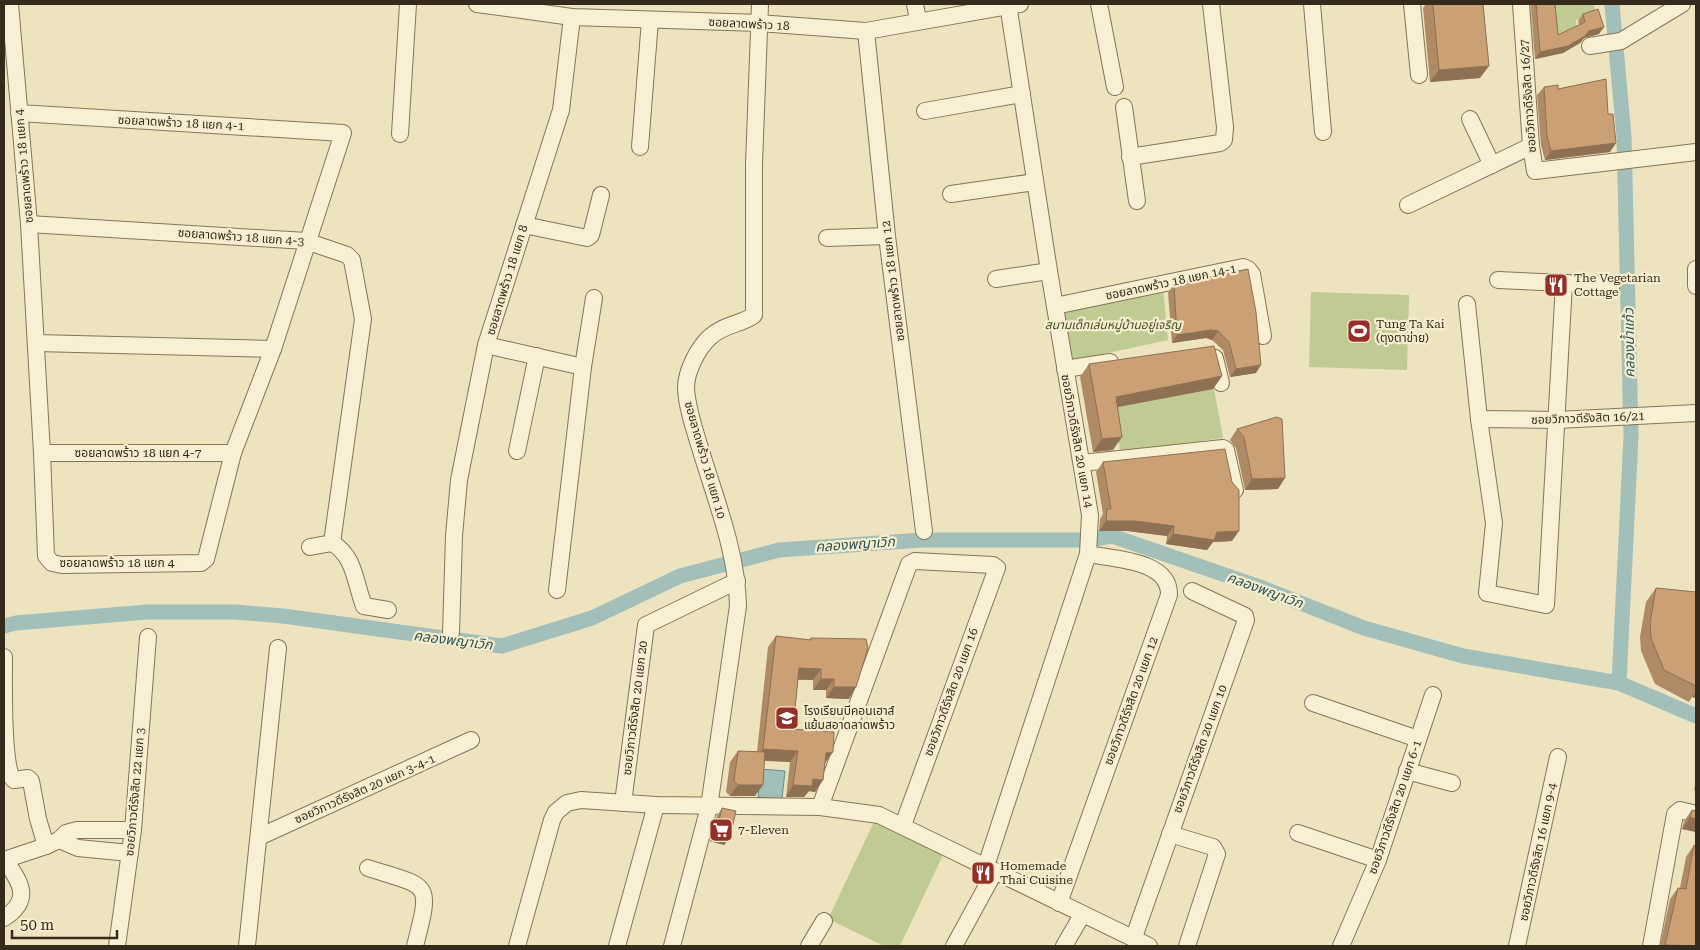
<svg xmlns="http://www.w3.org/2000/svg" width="1700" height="950" viewBox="0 0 1700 950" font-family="'Roboto Serif','Noto Sans Thai',serif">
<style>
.green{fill:#c0cb93}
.water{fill:#a2bfb9;stroke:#6a8c87}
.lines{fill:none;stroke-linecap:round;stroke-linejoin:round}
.canal{stroke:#a2bfb9;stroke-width:15}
.minor-casing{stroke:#867458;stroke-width:18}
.minor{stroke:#f8f0d2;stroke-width:16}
.wall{fill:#af8a65}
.shaded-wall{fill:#8e7052}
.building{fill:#cba075;stroke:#8e7052}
.labels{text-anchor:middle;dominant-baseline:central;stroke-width:4.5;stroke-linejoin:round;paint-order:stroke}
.street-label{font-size:12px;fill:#352a1c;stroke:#f5edce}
.poi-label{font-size:12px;fill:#352a1c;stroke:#f5edce;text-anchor:start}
.park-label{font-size:12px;font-style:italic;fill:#425123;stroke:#f5edce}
.water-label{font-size:14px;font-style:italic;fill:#2b5455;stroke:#f5edce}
</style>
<rect width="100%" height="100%" fill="#ede3bf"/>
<g class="green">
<path d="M1525,4H1594L1595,15L1576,20L1577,30L1559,44L1529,50Z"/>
<path d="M1163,287L1168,340L1071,361L1060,309Z"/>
<path d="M1311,292L1409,295L1407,370L1309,367Z"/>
<path d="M1214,389L1223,438L1120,452L1115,407Z"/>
<path d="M874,822L943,855L900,946H884L828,919Z"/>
</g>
<path class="water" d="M761,769L785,771L782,799L758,797Z"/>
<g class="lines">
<g class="canal">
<path d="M1612,4L1624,136L1631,436L1619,683"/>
<path d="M4,626L16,623L147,612H235L283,616L502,646L592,618L680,576L779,550L922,540H1087L1112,536L1260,587L1364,628L1463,656L1619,683L1696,716"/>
</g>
<g class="minor-casing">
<g id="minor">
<path d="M10,4L29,224L42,453L46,556L52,563L62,565L201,563L206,559L233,453L273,349L343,133L19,113"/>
<path d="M477,4L572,17L760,23L866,31L1020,4"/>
<path d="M915,4L918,20"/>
<path d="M1099,4L1115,87"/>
<path d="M1312,4L1323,132"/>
<path d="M1412,4L1419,75"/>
<path d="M1521,4L1531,146L1535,171L1696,152"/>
<path d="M866,31L887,236L924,531"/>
<path d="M1590,46L1621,41L1682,4"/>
<path d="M1124,107L1137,201"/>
<path d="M925,111L1022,94"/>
<path d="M1470,119L1492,165"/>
<path d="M400,134L408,4"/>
<path d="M640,147L650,20"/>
<path d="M1130,157L1220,143L1224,140L1225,127L1211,4"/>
<path d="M951,194L1035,182"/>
<path d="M1408,205L1531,146"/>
<path d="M29,224L306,241L347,255L352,260L363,319L332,543L310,547"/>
<path d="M524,225L587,238L591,235L601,195"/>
<path d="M827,238L887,236"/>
<path d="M1696,269V286"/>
<path d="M996,279L1049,271"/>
<path d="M1564,283L1612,285"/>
<path d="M1467,304L1479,419L1494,523L1487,593L1546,605L1564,283L1498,280"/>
<path d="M1055,306L1243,267L1248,269L1252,274L1263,336"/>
<path d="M36,343L273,349"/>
<path d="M1215,358L1221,383"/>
<path d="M583,367L594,298"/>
<path d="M1065,369L1110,362"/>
<path d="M1479,419L1557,420L1696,413"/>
<path d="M517,451L537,356"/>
<path d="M42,453H233"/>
<path d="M1082,463L1223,448L1226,450L1235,490"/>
<path d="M332,543C355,556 355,583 364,606L388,610"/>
<path d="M557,590L583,367L486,345L561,110L572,17"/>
<path d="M451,633L454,536L459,480L486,345"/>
<path d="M4,657C4,675 2,774 14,780L28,778L31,781L38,819L46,846"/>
<path d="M1313,703L1418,739"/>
<path d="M1407,771L1452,783"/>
<path d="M623,803L646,625L737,581"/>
<path d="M820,807L909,564L915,561L993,565L997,568L903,825"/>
<path d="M1298,833L1378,860"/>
<path d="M1170,834L1213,847L1217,854L1187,946"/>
<path d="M259,837L471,740"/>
<path d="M59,840L78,848L130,853"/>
<path d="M4,860L46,846L59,840L66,833L77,830H133"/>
<path d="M986,866L1088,554L1090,515L1049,271L1008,4"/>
<path d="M368,868C430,888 432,880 415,946"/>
<path d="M1059,903L1169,595C1170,560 1113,559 1088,554"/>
<path d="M4,918C33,899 20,882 5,860"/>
<path d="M1134,937L1246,620L1245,616L1192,591"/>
<path d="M117,946L133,830L148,637"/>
<path d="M247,946L278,648"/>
<path d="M517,946L552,820L556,812L567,803L581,800L656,805L820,807L879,815L1149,946"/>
<path d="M617,946L656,805"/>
<path d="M672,946L709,807L738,606C737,552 716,501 701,451C695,431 687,409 686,388C686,371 698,348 710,337C724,324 743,324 754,315V164L760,4"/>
<path d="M809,946L824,921"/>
<path d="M954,946L995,871"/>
<path d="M1064,946L1082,915"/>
<path d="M1341,946L1378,860L1433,695"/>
<path d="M1517,946L1558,757"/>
<path d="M1651,946L1675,814L1680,810L1696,814"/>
</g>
</g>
<use href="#minor" class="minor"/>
</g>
<g class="wall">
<path d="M1426,4H1483L1480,78L1430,82L1423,8Z"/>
<path d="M1531,4H1555L1558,35L1579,25L1578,21L1583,14L1599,34L1584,38L1580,43L1563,53L1535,59Z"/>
<path d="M1544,87L1558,89L1610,152L1545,160L1541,145L1537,95Z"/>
<path d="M1248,269L1256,373L1230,377L1223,350L1212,340L1206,338L1172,343L1168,293L1174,284Z"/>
<path d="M1089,364L1222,376L1213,389L1118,407L1113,450L1093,452L1080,377Z"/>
<path d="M1282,419L1278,489L1245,490L1236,448L1230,440L1237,429Z"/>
<path d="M1103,462L1232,541L1213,542L1207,550L1166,544L1167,536L1128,531H1099L1100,519L1103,514L1096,472Z"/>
<path d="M1656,588L1696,592V698L1692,697L1689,702L1655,684L1641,651L1640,637L1646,602Z"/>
<path d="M776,636L809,640L811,638L849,699L826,698V690H813V680H798L793,729L833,752L825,763L823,780L815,792L809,791L804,797H786L790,762L764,761L755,796H730L726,792L730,762L738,751L757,752L768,647Z"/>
<path d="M1696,781V791L1694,790Z"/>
<path d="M722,808L730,837L724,845L710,841L717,816Z"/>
<path d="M1692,810L1696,811V832L1682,829L1684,821Z"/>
<path d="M1694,845L1696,946H1660L1670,899L1678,888H1680L1686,857Z"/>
</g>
<g class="shaded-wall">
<path d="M1604,27L1599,34L1584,38L1580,43L1563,53L1535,59L1540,52L1589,31Z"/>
<path d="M1489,66L1480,78L1430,82L1439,70Z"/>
<path d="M1616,143L1610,152L1545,160L1551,151Z"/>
<path d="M1211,330L1218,331L1212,340L1206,338L1172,343L1177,335Z"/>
<path d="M1261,365L1256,373L1230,377L1236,369Z"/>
<path d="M1222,376L1213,389L1107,409L1116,397Z"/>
<path d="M1122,437L1113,450L1093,452L1102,439Z"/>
<path d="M1285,478L1278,489L1245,490L1252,479Z"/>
<path d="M1106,521H1135L1174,526L1167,536L1128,531H1099Z"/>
<path d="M1239,531L1232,541L1213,542L1207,550L1166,544L1173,534Z"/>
<path d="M799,668L821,669L813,680L792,679Z"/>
<path d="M821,679H834L826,690H813Z"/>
<path d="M834,687H856L849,699L826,698Z"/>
<path d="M1696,692V698L1692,697Z"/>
<path d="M763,749L798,751L790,762L756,760Z"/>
<path d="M833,752L825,763L826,753Z"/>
<path d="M813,779L823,780L815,792L809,791L804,797H786L793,785Z"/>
<path d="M738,785H763L755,796H730Z"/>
<path d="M1690,817L1696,819V832L1682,829Z"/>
<path d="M716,833L730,837L724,845L710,841Z"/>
<path d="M1665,945L1696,946H1664Z"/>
</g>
<g class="building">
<path d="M1433,4H1483L1489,66L1439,70Z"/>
<path d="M1536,4H1555L1558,35L1585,22L1583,14L1598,9L1604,27L1589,31L1585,36L1568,46L1540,52Z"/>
<path d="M1606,79L1608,114H1613L1616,143L1551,151L1547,136L1544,87L1558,85V89Z"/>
<path d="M1248,269L1256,312L1261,365L1236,369L1229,342L1218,331L1211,330L1177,335L1174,284Z"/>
<path d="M1214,346L1222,376L1116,397L1122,437L1102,439L1089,364Z"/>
<path d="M1277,417L1282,419L1285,478L1252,479L1244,437L1237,429Z"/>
<path d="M1225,449L1232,482L1239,490V531L1217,532L1214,540L1173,534L1174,526L1135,521H1106L1107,509H1111L1103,462Z"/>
<path d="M1656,588L1696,592V686L1664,670L1651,638L1650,623Z"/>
<path d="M776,636L811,640V638L866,639L868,648L856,687H834V679H821V669L799,668L793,729L834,732L833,752L826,753L823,780L813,779L812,786L793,785L798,751L763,749Z"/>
<path d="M738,751L765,752L763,785H738L734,781Z"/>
<path d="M722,808L736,811L730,837L716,833Z"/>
<path d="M1692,810L1696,811V819L1690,817Z"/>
<path d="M1694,845L1696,846V946L1665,945L1678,888L1686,889Z"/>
</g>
<defs>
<g id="restaurant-square" transform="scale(1.25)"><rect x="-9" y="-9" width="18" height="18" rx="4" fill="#943028" stroke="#f5edce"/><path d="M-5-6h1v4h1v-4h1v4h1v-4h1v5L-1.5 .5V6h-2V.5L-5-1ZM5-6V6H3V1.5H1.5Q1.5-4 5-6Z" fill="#fff"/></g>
<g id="stadium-square" transform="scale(1.25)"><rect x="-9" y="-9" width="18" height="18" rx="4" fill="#943028" stroke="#f5edce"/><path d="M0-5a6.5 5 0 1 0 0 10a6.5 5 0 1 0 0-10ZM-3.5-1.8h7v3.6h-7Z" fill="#fff"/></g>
<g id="school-square" transform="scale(1.25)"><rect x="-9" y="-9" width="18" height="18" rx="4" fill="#943028" stroke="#f5edce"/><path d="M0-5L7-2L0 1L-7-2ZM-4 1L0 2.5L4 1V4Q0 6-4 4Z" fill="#fff"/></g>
<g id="supermarket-square" transform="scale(1.25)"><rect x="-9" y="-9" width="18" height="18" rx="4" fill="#943028" stroke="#f5edce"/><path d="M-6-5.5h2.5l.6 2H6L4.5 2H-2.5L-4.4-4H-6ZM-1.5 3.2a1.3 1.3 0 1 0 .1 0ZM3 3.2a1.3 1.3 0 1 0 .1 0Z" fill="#fff"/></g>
</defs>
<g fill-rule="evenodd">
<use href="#restaurant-square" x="1556" y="285"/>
<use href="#stadium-square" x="1359" y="331"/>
<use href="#school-square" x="787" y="718"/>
<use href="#supermarket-square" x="721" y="830"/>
<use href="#restaurant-square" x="983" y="873"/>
</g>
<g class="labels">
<g class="street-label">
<text transform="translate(749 24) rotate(3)">ซอยลาดพร้าว 18</text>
<text transform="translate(1528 96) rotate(-94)">ซอยวิภาวดีรังสิต 16/27</text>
<text transform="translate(181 123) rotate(3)">ซอยลาดพร้าว 18 แยก 4-1</text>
<text transform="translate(24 166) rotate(-95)">ซอยลาดพร้าว 18 แยก 4</text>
<text transform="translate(241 237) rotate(4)">ซอยลาดพร้าว 18 แยก 4-3</text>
<text transform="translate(507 280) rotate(-73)">ซอยลาดพร้าว 18 แยก 8</text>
<text transform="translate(893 281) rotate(-97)">ซอยลาดพร้าว 18 แยก 12</text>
<text transform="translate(1171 282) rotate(-12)">ซอยลาดพร้าว 18 แยก 14-1</text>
<text transform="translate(1588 418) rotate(-2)">ซอยวิภาวดีรังสิต 16/21</text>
<text transform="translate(1077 441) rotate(80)">ซอยวิภาวดีรังสิต 20 แยก 14</text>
<text x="138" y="453">ซอยลาดพร้าว 18 แยก 4-7</text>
<text transform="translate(705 460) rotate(74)">ซอยลาดพร้าว 18 แยก 10</text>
<text x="117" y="563">ซอยลาดพร้าว 18 แยก 4</text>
<text transform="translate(951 692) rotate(-70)">ซอยวิภาวดีรังสิต 20 แยก 16</text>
<text transform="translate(1131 701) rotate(-70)">ซอยวิภาวดีรังสิต 20 แยก 12</text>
<text transform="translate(635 708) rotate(-83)">ซอยวิภาวดีรังสิต 20 แยก 20</text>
<text transform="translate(1200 749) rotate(-70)">ซอยวิภาวดีรังสิต 20 แยก 10</text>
<text transform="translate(365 789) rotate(-24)">ซอยวิภาวดีรังสิต 20 แยก 3-4-1</text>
<text transform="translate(135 792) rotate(-85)">ซอยวิภาวดีรังสิต 22 แยก 3</text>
<text transform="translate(1395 807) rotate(-71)">ซอยวิภาวดีรังสิต 20 แยก 6-1</text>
<text transform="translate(1538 852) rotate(-78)">ซอยวิภาวดีรังสิต 16 แยก 9-4</text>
</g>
<g class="poi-label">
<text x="1574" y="278">The Vegetarian<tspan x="1574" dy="14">Cottage</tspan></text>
<text x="1376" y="324">Tung Ta Kai<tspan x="1376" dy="14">(ตุงตาข่าย)</tspan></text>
<text x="804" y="711">โรงเรียนบีคอนเฮาส์<tspan x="804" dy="14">แย้มสอาดลาดพร้าว</tspan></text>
<text x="738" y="830">7-Eleven</text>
<text x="1000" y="866">Homemade<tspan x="1000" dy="14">Thai Cuisine</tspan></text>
</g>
<g class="park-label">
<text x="1113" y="325">สนามเด็กเล่นหมู่บ้านอยู่เจริญ</text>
</g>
<g class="water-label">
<text transform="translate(1629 343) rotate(-91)">คลองน้ำแก้ว</text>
<text transform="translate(855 544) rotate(-4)">คลองพญาเวิก</text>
<text transform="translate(1265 590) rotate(20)">คลองพญาเวิก</text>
<text transform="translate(453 640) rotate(7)">คลองพญาเวิก</text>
</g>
</g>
<rect width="1700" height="950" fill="none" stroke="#352a1c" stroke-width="10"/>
<path d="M12 930v8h105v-8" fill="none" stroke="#352a1c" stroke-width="2.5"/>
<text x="20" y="930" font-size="15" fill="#352a1c" stroke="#f5edce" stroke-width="4" paint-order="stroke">50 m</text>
</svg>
